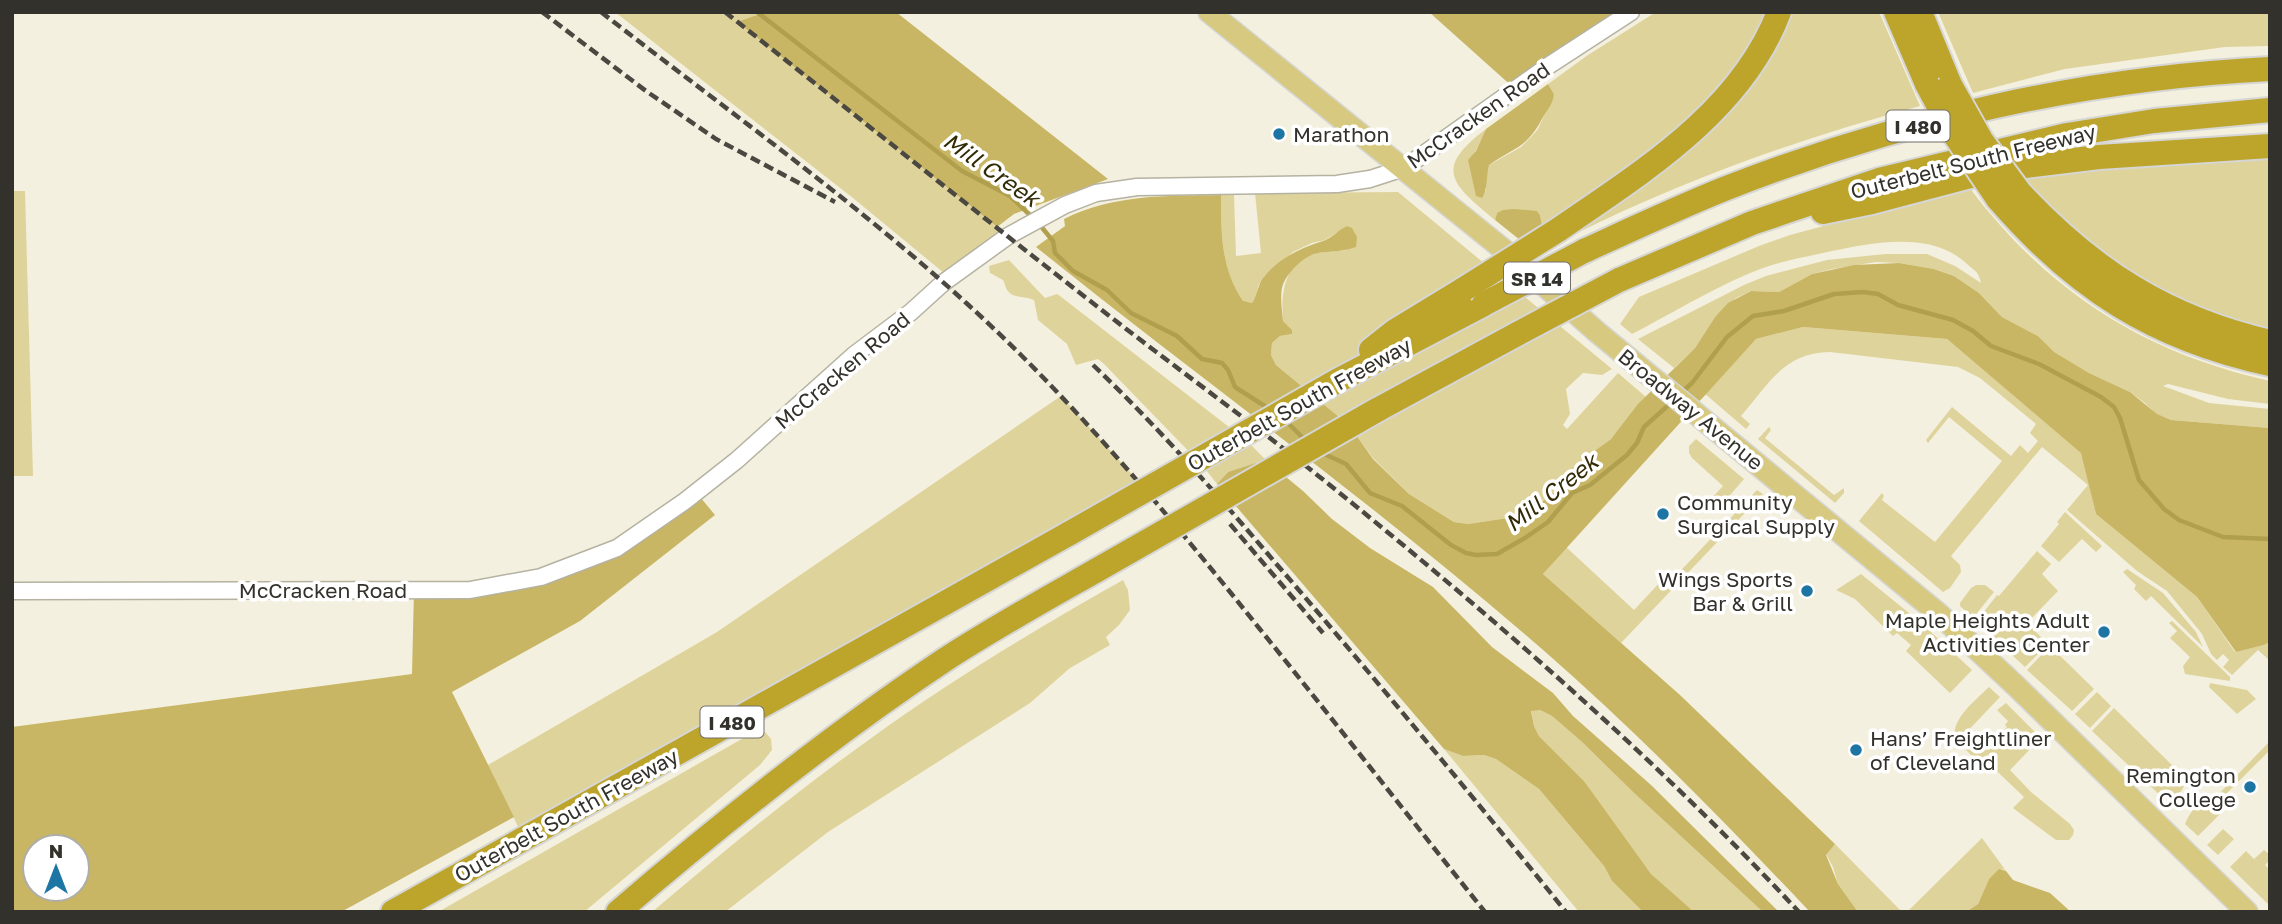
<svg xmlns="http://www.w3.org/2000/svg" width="2282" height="924" viewBox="0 0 2282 924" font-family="'Golos Text',sans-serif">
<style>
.green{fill:#dfd39c}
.forest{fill:#c8b664;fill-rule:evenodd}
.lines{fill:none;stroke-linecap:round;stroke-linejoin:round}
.stream{stroke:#b09f4d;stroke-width:4.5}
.tertiary-casing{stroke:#b5b2a1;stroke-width:19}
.primary-casing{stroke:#d6d6d5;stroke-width:24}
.motorway-casing{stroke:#d6d6d5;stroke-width:28}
.tertiary{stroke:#fff;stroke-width:16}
.primary{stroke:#d7c980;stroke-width:21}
.motorway{stroke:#bda52c;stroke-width:24}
.rail{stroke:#4a4841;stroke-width:4.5;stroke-dasharray:10 5;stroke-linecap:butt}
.motorway-bridge-casing{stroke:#d6d6d5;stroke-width:28;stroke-linecap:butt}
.motorway-bridge{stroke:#bda52c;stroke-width:24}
.poi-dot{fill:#1d75a4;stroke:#fff;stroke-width:2.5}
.labels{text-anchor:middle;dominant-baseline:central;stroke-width:7;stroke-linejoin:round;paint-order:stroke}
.shield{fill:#fff;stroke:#706f6b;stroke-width:2}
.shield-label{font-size:19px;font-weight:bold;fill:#33312b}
.street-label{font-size:21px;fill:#33312b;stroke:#fff}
.poi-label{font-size:21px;fill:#33312b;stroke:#fff;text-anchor:start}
.water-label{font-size:23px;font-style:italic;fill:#332b06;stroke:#fff}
</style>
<rect width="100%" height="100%" fill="#f4f0df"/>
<g class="green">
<path d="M615,12H766L738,23L1008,236L950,278L853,198Z"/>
<path d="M1656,12H1768C1717,112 1632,166 1542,225L1540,215L1537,211L1497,213L1495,220C1451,184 1433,169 1486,129C1475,158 1457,167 1486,191L1485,179L1489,165L1521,147L1531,137L1538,129L1554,94L1548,84L1588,55Z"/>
<path d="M1787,12H1879L1920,106C1801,138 1684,180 1573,235L1574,231L1659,170Z"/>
<path d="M1938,12H2266L2270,13V46L2225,47L2065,69L1973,93Z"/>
<path d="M2270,158V331C2247,324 2224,319 2202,311C2134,285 2067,233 2022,176L2098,168Z"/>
<path d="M1969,187C2047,291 2143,353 2270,381V404L2228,399L2168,384L2163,386L2209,403L2270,409V428L2171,420L2156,414L2145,403L2130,392L2089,373L2053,352L2038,336L2002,317L1979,293L1954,276L1934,269L1899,263L1876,262L1832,269L1812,274L1779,292L1751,291L1736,298L1715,317L1695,348L1674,368L1638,339L1744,285L1766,276L1827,260L1885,254H1927L1955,266L1981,283C1978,270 1975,272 1966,263C1928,229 1867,244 1823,253C1804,257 1784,261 1766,267C1723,282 1673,313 1632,334L1620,324L1639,297L1759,246L1790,235Z"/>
<path d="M12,191H25L33,476H12Z"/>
<path d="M1398,192L1612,369L1602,375L1583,373L1566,389L1570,414L1563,425L1567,429L1618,373L1646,397L1611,439L1575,465L1557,489L1542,502L1521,516L1468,524L1454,522L1409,494L1373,458L1354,432L1339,417L1276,365L1271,355L1272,343L1280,336L1292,334L1291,330L1283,321C1281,295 1283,264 1313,254C1323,251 1336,252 1347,250L1352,229L1347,226L1325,240L1312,243L1293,252L1264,277L1258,286L1257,296L1252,303L1243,302C1221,269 1221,233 1221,195H1234L1236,256L1261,253L1255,193Z"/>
<path d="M1009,260L1045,298L1057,294L1060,296L1247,441L1269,463L1228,472L1217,484L1202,465L1104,364L1098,359L1076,365L1067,344L1038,320L1034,300C1026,296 1013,299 1007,290C1005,287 1005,283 1003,280L990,273L989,266Z"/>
<path d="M1803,327L1947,339L2082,453L2096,514L2197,597L2235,652L2264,645L2270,642V661L2258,650L2232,675L2223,667L2229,660L2223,654L2217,660L2211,654L2202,634L2167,591L2137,571L2067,510L2088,485L2042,447L1951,556L1960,565L1961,572L1950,588L1943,592L1859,521L1882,493L1884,496L1882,500L1935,542L2002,461L1949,417L1928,443L1926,440L1952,407L2011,456L2020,445L2028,453L2038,441L2030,433L2036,424L1980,378L1958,367L1830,352C1783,353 1769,384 1741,416L1750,424L1746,429L1704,393L1756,339Z"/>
<path d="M1061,396L1147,491L524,839L488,765L717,632Z"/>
<path d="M1769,427L1771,430L1765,438L1834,495L1844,488V493L1835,503L1758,439Z"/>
<path d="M1696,439L1744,479L1718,509L1709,501L1723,486L1692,458L1689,453V446Z"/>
<path d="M1757,490L1763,494L1621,643L1543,574L1566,547L1634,610L1664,578L1669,583Z"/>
<path d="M2065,512L2102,546L2096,552L2082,539L2059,562L2041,546L2059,524L2057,522Z"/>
<path d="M2037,551L2051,564L2042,574L2058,591L2027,623L2048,644L2025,667L1976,622L1997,595L1999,596Z"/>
<path d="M2127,569L2163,593L2196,632L2203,647L2151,596L2146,601L2134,589L2136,585L2123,572Z"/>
<path d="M1861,574L1920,622L1972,670L1950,693L1906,651L1911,645L1897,633L1893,636L1855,599L1836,590Z"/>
<path d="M1123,580L1128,590L1130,610L1119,625L1106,637L1110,645L1070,668L1030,703L828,832L725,912H652C723,852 794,793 870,739C951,680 1036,629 1123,580Z"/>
<path d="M1976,585H1985L1994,592L1973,618L1960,606V603L1971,588Z"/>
<path d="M2172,621L2230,677V681L2185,674L2183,666L2190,657L2170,638L2177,631L2169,623Z"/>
<path d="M2050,646L2094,689L2072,711L2027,670Z"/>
<path d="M2210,683L2247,690L2256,699L2237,714L2209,687Z"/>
<path d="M1989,687L2000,697L1962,737L1968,743L1976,735L1987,746L2007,727L2005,725L2008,721L1997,710L2006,703L2041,738L2010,770L2031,792L2070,824L2074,830L2073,835L2069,840H2056L2013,808L2024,797L1983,758L1977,761L1966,750L1960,738L1956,740C1948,721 1977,699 1989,687Z"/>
<path d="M2097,692L2111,706L2090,728L2075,714Z"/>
<path d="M2114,708L2181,774L2184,786C2180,796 2172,799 2162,797L2092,731Z"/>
<path d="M1531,710H1540L1552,716L1582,742L1634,793L1763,912H1694L1669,891L1651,874L1625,841L1584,781L1539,736L1534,726Z"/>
<path d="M754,732H765L771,739L772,750L760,765L584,912H438Z"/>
<path d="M2270,741V750L2214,806L2224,810L2198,836L2185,824C2191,810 2197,803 2212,801Z"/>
<path d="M1444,749L1463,756L1484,755L1496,759L1539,789L1604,866L1612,881L1643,912H1579Z"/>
<path d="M2223,829L2234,839L2218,855L2207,845Z"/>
<path d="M1982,838L2006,871L2003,869L1989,879L1978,904L1966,912H1907Z"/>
<path d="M1835,844L1902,912H1858L1838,884L1833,867L1826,854Z"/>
<path d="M2264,850L2270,855V860L2265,865L2270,870V906L2230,867L2246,851L2254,859Z"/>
</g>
<g class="forest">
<path d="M766,12H896L1108,179L1014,214L997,227L737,22Z"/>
<path d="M1429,12H1631L1515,89Z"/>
<path d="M1548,84L1554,94C1553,104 1547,110 1542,119C1526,149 1514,147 1489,165C1486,176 1488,189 1482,198L1476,196L1468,160L1476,151L1486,129Z"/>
<path d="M1221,195C1221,233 1221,269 1243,301L1252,303C1258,295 1257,286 1263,278C1279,258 1300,248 1323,241C1332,238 1338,230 1347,226L1352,228L1357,237L1356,247C1343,252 1331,251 1318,253C1305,255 1290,270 1284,282C1279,291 1282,310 1283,321L1292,330V334L1280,336L1272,343L1271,355L1276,365L1339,417L1354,432L1373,459L1409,494L1454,522L1468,524L1521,516L1542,502L1557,489L1575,465L1611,439L1638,404L1695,348L1715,317L1728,303L1751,291L1779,292L1812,274L1854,265L1899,263L1934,269L1954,276L1979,293L2002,317L2038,336L2054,352L2089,373L2130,392L2157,414L2171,420L2270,428V642L2264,645L2236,652L2197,597L2096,514L2081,453L1947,339L1803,327L1756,339L1543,574L1680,695L1835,844L1826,855L1838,884L1858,912H1810C1724,821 1636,731 1542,649C1379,507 1204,382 1036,247L1065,226L1064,219C1115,194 1165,196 1221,195Z"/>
<path d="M1514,209L1537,211L1540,215L1542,225L1520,240L1495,220L1497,213L1503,210Z"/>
<path d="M1256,463H1269L1303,491L1332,519L1370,548L1433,587L1492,647L1553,693L1573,716L1651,785L1779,912H1763L1634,793L1582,742L1552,716L1540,710L1531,711L1534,726L1539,736L1584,781L1651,874L1694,912H1643L1612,881L1604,866L1539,789L1496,759L1484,755L1463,756L1444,749L1217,484L1228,472Z"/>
<path d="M696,492L715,515L580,621L452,692L514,817L341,912H12V727L412,674L414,590H470L617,548ZM35,847H77V889H35Z"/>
<path d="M1999,869L2006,871L2013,880L2050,893L2071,912H1966L1978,904L1989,879Z"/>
</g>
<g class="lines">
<g class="stream">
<path d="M757,12L962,171L1010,196L1033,218"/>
<path d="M1039,224L1053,241L1055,253L1073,271L1107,290L1131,313L1177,336L1202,359L1222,363L1228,370L1235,387L1271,410"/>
<path d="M1681,393L1692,383L1727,337L1753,316L1784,311L1834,294L1863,292L1878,294L1898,305L1953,320L1973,331L1991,346L2039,364L2101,397L2114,407L2120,418L2139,480L2164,509L2179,520L2223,537L2270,539"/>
<path d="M1284,419L1307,442"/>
<path d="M1320,452L1346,464L1370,493L1402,506L1451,545L1466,553L1476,555L1497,554L1525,538L1548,522L1572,493L1590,485L1627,455L1637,443L1644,427L1673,401"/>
</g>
<g class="tertiary-casing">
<path id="tertiary" d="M12,591L470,590L541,577L617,548L685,501L737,460L854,355L911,312L943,283L1008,236L1065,205L1096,193L1137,187L1337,184L1370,179L1404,168L1548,66L1631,12"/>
</g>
<g class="primary-casing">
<path id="primary" d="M1209,12L1504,250L1597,332L1939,614L2016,686L2247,912"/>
</g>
<g class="motorway-casing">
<g id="motorway">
<path d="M1896,12L1927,84"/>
<path d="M1920,12L1950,85"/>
<path d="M2020,193C2092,270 2166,318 2270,342"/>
<path d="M1998,199C2075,288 2154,339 2270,364"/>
<path d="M1823,212L1872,202L1986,172L2017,167L2099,157L2270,146"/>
<path d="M1558,230C1642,172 1741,112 1779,12"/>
<path d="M1584,251C1630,230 1677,208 1724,189C1897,121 2084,78 2270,69"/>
<path d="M1619,280L1752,223L1879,180L2067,135L2154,121L2270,110"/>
<path d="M1371,350L1395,331L1464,289"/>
<path d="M1337,381L1484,304"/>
<path d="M1377,410L1519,333"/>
<path d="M393,912L1070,533"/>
<path d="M618,912C723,822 830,736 946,659C995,627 1046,599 1097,570"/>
</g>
</g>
<use href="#tertiary" class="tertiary"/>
<use href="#primary" class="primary"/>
<use href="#motorway" class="motorway"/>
<g class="rail">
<path d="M542,12L646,91L716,139L835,202"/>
<path d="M601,12C743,123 892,227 1020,354C1106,440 1183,533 1259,628C1335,722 1409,817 1485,912"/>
<path d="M725,12C854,114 982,217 1112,318C1192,380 1274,439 1352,503C1509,631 1661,764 1799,912"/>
<path d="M1093,365C1157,426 1216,493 1273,560C1373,676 1470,793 1566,912"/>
<path d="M1230,524L1323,633"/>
</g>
<g class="motorway-bridge-casing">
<g id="motorway-bridge">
<path d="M1927,84L1951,129L1998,199"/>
<path d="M1950,85L1981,140L2020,193"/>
<path d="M1464,289L1558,230"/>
<path d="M1484,304L1584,251"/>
<path d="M1519,333L1619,280"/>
<path d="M1070,533L1337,381"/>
<path d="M1097,570L1377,410"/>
</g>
</g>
<use href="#motorway-bridge" class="motorway-bridge"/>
</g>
<g class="poi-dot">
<circle cx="1279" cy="134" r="7"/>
<circle cx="1663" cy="514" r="7"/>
<circle cx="1807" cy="591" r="7"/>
<circle cx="2104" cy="632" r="7"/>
<circle cx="1856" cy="750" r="7"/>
<circle cx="2250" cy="787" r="7"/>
</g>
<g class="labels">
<g class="shield">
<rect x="1886.5" y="110.5" width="63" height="31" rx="5"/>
<rect x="1504" y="262.5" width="66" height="31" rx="5"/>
<rect x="700.5" y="706.5" width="63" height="31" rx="5"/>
</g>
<g class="shield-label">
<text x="1918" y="126">I 480</text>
<text x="1537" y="278">SR 14</text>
<text x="732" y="722">I 480</text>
</g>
<g class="street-label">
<text transform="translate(1478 115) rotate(-35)">McCracken Road</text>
<text transform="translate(1973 161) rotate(-14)">Outerbelt South Freeway</text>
<text transform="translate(842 370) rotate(-40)">McCracken Road</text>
<text transform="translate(1299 404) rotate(-29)">Outerbelt South Freeway</text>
<text transform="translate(1691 409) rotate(39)">Broadway Avenue</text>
<text x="323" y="590">McCracken Road</text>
<text transform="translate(566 815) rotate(-29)">Outerbelt South Freeway</text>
</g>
<g class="poi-label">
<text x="1293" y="134">Marathon</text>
<text x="1677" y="502">Community<tspan x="1677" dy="24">Surgical Supply</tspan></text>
<text x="1793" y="579" text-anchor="end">Wings Sports<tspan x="1793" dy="24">Bar &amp; Grill</tspan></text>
<text x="2090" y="620" text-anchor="end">Maple Heights Adult<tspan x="2090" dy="24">Activities Center</tspan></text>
<text x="1870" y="738">Hans’ Freightliner<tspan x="1870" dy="24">of Cleveland</tspan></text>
<text x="2236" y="775" text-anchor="end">Remington<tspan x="2236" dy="24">College</tspan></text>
</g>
<g class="water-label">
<text transform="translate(992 169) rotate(35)">Mill Creek</text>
<text transform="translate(1551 492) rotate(-38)">Mill Creek</text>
</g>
</g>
<rect width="2282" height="924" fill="none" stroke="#33312b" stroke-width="28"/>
<g transform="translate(56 868)"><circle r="33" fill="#ffffff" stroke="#adadaa" stroke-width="2"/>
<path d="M0-5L12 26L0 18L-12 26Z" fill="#1d75a4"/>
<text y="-10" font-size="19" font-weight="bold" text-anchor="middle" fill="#33312b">N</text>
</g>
</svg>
